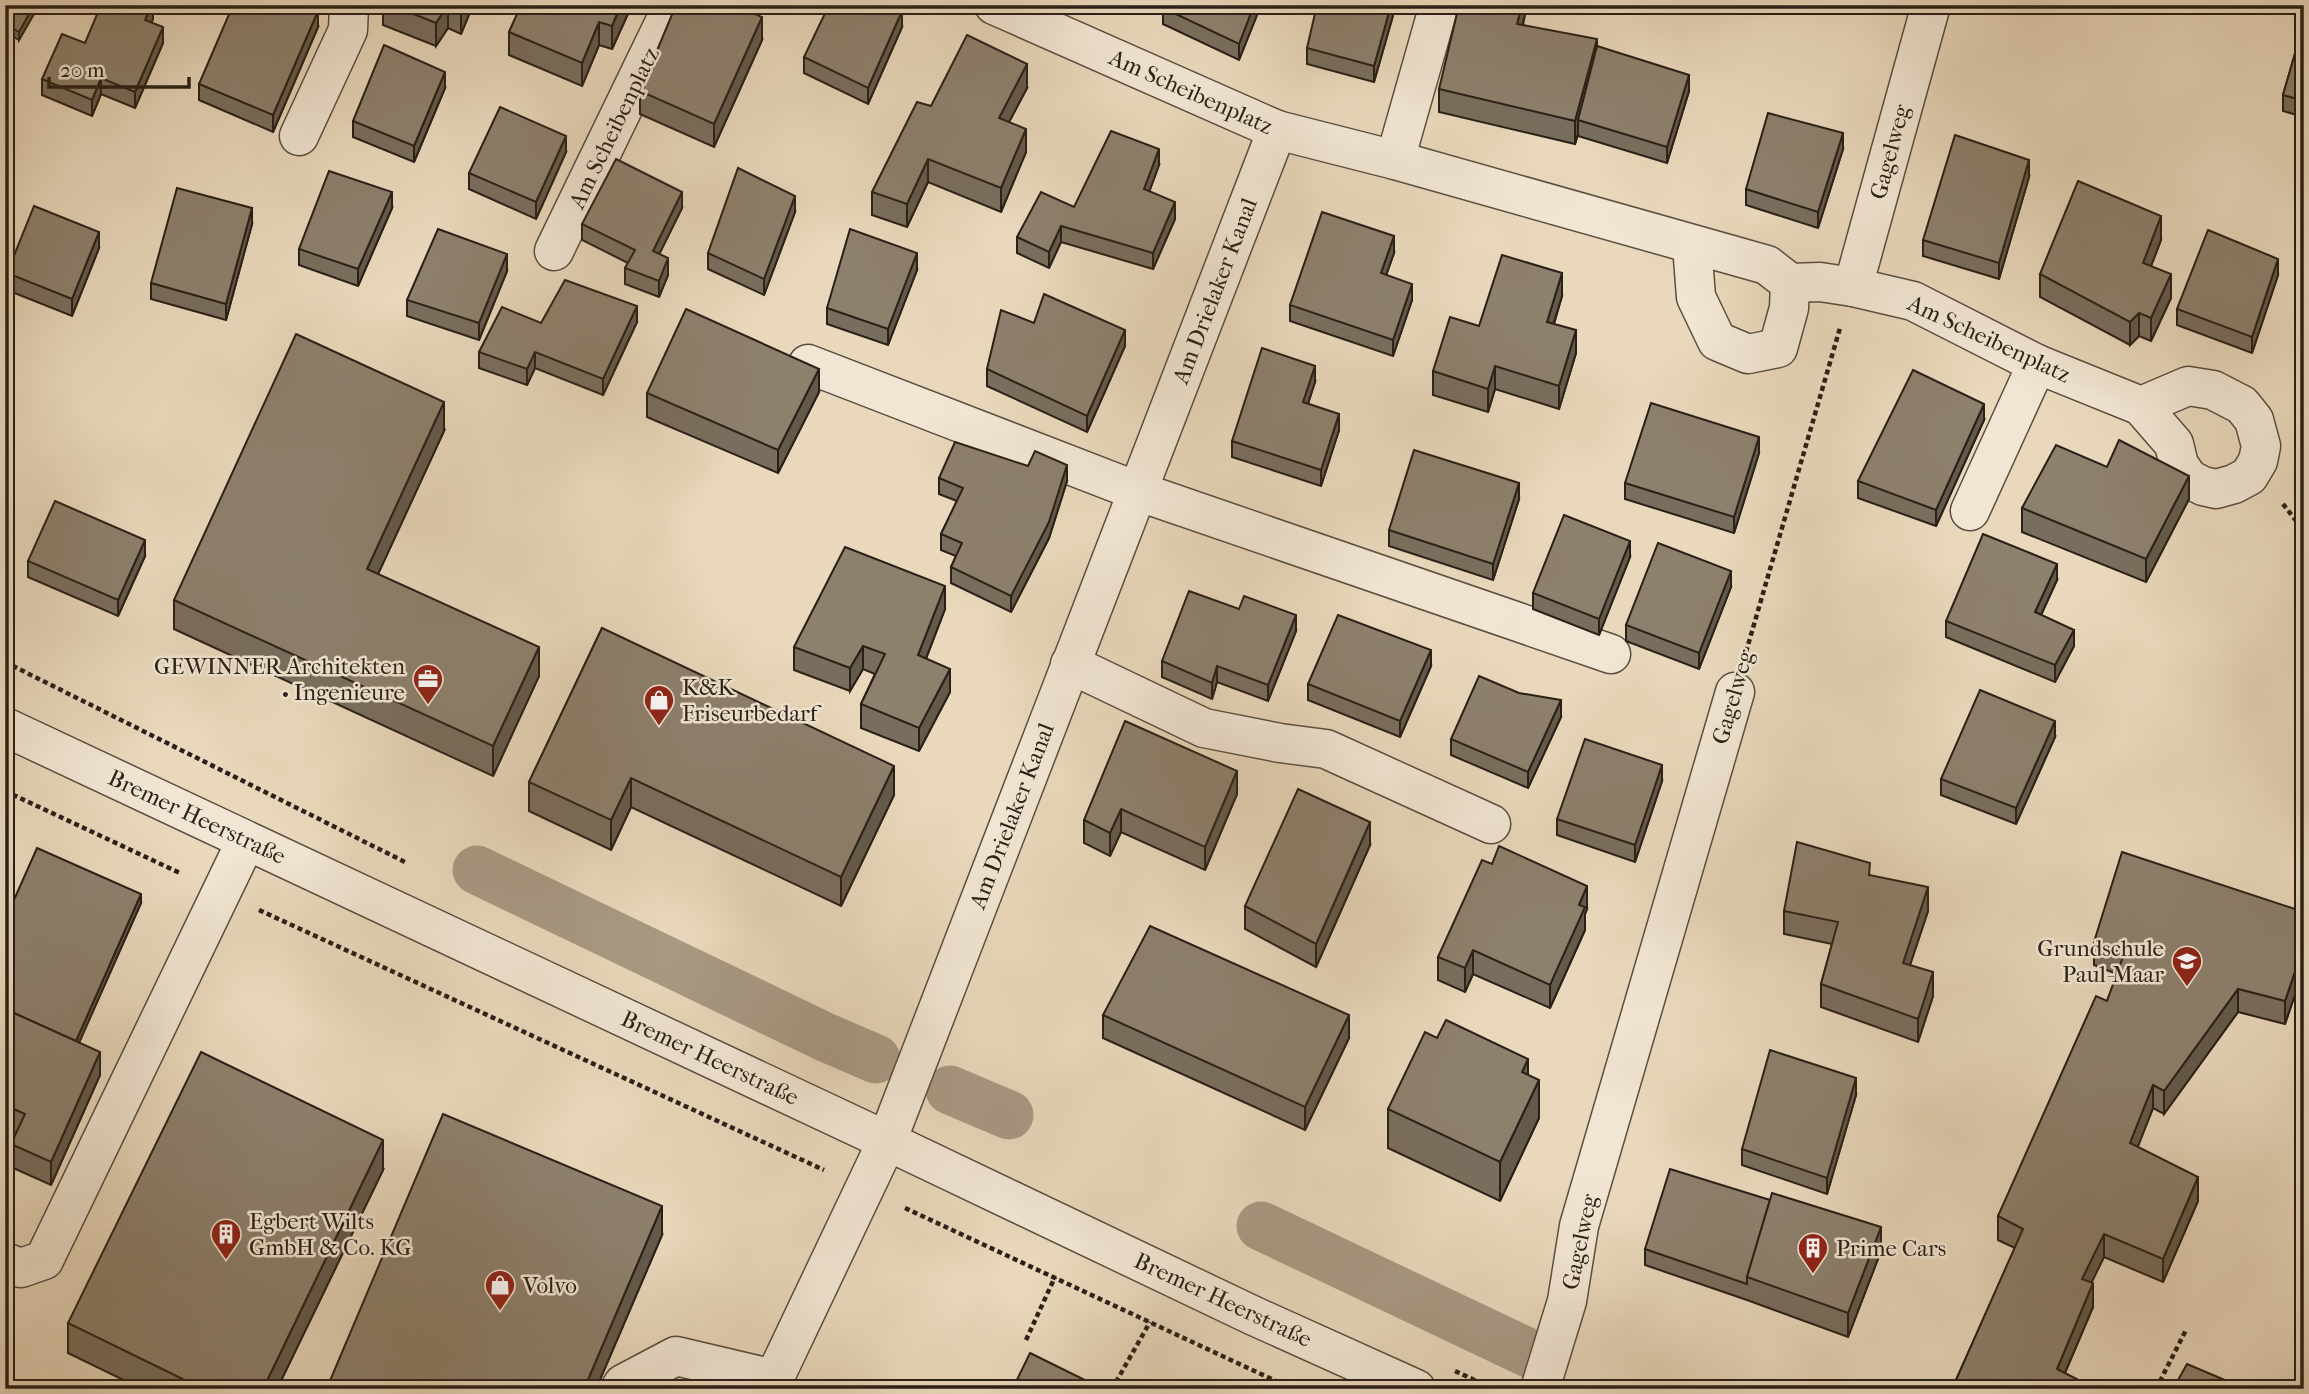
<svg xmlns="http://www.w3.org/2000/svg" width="2309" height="1394" viewBox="0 0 2309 1394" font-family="'IM FELL French Canon',serif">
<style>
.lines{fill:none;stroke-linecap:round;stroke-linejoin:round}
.canal{stroke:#a89984;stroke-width:49}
.minor-casing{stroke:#594e40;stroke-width:41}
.path{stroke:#292017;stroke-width:4.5;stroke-dasharray:5 3.5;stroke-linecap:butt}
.minor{stroke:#f1e6d3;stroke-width:38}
.wall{fill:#796e5e;stroke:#292017;stroke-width:2}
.shaded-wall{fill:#635a4c;stroke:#292017;stroke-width:2}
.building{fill:#8d806d;stroke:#292017;stroke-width:2}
.labels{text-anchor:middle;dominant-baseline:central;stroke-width:5;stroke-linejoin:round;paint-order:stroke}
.street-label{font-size:23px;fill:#292017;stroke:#f1e6d3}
.poi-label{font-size:23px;fill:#292017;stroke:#f1e6d3;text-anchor:start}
</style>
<rect width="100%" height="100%" fill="#e9d8bc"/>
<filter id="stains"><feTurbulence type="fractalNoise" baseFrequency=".00286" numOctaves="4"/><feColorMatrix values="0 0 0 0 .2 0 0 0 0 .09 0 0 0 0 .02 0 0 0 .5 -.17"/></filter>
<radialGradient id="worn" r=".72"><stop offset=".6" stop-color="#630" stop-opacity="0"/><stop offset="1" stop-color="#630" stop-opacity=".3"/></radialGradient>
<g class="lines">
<g class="canal">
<path d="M477,870L825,1037L876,1059"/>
<path d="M950,1090L1009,1115"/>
<path d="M1261,1226L1533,1355"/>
</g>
<g class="minor-casing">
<g id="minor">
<path d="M994,5L1277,130L1395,160L1767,265L1790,283L1789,308L1778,348L1748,354L1717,341L1696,297L1692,245"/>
<path d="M299,136L348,30L349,5"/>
<path d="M1395,160L1439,5"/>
<path d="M554,251L673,5"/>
<path d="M1790,283L1820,282L1853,287L1913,301L2037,364L2141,406L2174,444L2179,465L2189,479L2203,486L2216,489L2234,484L2249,476L2258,461L2261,446L2254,420L2242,405L2213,390L2188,386L2141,406"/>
<path d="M1853,287L1931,5"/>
<path d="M808,364L1137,491L1611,654"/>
<path d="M1970,511L2037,364"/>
<path d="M1070,664L1204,728L1280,743L1326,749L1491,824"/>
<path d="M5,727L887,1141L1254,1316L1416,1389"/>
<path d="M5,1262L21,1268L44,1260L246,841"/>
<path d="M620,1389L623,1384L676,1356L774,1379L887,1141L1277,130"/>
<path d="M1540,1389L1567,1301L1579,1226L1735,692"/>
</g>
</g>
<g class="path">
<path d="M2283,504L2304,531"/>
<path d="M1746,652L1840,328"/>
<path d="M5,662L405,862"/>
<path d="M5,791L182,874"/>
<path d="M259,910L824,1170"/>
<path d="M905,1208L1293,1389"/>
<path d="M1026,1340L1055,1277"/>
<path d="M1455,1371L1494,1389"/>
<path d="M1116,1382L1150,1322"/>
<path d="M2156,1389L2186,1330"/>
</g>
<use href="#minor" class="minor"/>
</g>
<g class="wall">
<path d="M5,5H39L19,40L5,32Z"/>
<path d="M153,5V19L151,22L163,43L135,108L101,94L92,116L42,95V79L85,43Z"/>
<path d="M383,5H473L461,34L448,28L436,46L383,25Z"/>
<path d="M522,5H632L612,49L599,45L582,86L509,55V32Z"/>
<path d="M1164,5H1261L1239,60L1163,24V8Z"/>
<path d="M1396,5L1374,82L1307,64V48Z"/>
<path d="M1527,5L1523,25L1597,46L1689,91L1667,163L1578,136V134L1575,144L1439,112V89Z"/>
<path d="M2304,22V117L2283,111V95Z"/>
<path d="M318,27L273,132L199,100V84Z"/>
<path d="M902,27L868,104L804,73V57Z"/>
<path d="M762,40L714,147L640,114V91Z"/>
<path d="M445,88L414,162L353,137V121Z"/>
<path d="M1027,88L1009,122L1026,152L1001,212L928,182L907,227L872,215V192L931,106Z"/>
<path d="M1843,149L1818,228L1746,205V189Z"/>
<path d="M566,152L536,219L469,189V173Z"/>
<path d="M1159,165L1149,192L1175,219L1153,269L1061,242L1049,268L1017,253V237L1074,207Z"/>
<path d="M2029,177L1999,279L1923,256V240Z"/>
<path d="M392,208L358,286L299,265V249Z"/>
<path d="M682,208L659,254L668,275L659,297L625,284V268L628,263L582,240V224Z"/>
<path d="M795,212L764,295L708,269V253Z"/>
<path d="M252,224L226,320L151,299V283Z"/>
<path d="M2161,240L2151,266L2171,298L2151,341L2139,336L2130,345L2040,297V274Z"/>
<path d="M99,248L72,316L7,290V273Z"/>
<path d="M1394,253L1386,275L1412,300L1393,356L1290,321V305Z"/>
<path d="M917,270L888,345L827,324V308Z"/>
<path d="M507,271L479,340L407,316V300Z"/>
<path d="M2278,275L2252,353L2177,325V309Z"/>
<path d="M1562,296L1554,324L1576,353L1559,409L1495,389L1488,412L1433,395V371L1479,326Z"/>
<path d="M637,322L603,395L535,368L527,385L479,368V352L541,323Z"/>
<path d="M1034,323L1125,346L1087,432L987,386V369Z"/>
<path d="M1315,382L1308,404L1339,430L1321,486L1232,457V441Z"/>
<path d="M819,392L778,473L647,417V393Z"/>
<path d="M1984,420L1936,526L1858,498V481Z"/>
<path d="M444,431L378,574L539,676L493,776L174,629V600Z"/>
<path d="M1759,453L1734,533L1625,499V483Z"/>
<path d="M2107,467L2189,499L2146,582L2022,532V508Z"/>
<path d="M939,478L1067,481L1049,538L1011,612L951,583V567L956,556L941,550V534L957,501L939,494Z"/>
<path d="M1519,499L1493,580L1389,546V530Z"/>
<path d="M145,556L118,616L28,577V561Z"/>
<path d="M1630,557L1599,635L1533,609V593Z"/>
<path d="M2057,580L2041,615L2074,646L2055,682L1946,637V621Z"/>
<path d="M1731,587L1699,669L1626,641V625Z"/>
<path d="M945,609L926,659L950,692L919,751L861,728V704L875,674L863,669L850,691L794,670V647Z"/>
<path d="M602,628L894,795L841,906L631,807L611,850L529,811V782Z"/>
<path d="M1296,631L1268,701L1217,682L1212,699L1162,677V661Z"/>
<path d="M1431,666L1400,737L1308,700V684Z"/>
<path d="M1561,717L1528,788L1451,755V739Z"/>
<path d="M2055,737L2016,824L1941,795V779Z"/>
<path d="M1237,771V794L1205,870L1121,832L1110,856L1084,843V820Z"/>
<path d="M1662,781L1635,862L1557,835V819Z"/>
<path d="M1370,845L1316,967L1245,929V906Z"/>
<path d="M1870,875L1928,911L1910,965L1933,996L1918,1042L1821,1007V984L1832,944L1784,934V911Z"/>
<path d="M141,903L79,1042L100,1075L51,1185L11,1167V1144L16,1133L5,1128V920Z"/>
<path d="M1587,909L1585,914V930L1550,1008L1473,974L1465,992L1438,980V957Z"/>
<path d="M2304,912V968L2285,1024L2238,1012L2164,1114L2153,1108L2137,1147L2198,1201L2163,1282L2104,1257L2091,1283L2093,1307L2065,1373L1952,1389L2015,1248L1998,1240V1216L2107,1001L2117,974L2094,965V942Z"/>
<path d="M1103,1015L1349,1038L1305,1130L1103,1038Z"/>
<path d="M1437,1038L1528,1075L1539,1118L1500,1201L1388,1148V1109Z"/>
<path d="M1856,1095L1827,1194L1742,1165V1149Z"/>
<path d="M383,1170L277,1389H142L68,1353V1323Z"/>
<path d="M662,1235L596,1389H329V1383Z"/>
<path d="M1645,1249L1881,1251L1848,1337L1747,1300L1645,1265Z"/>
</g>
<g class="shaded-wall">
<path d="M34,5H39L19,40V32Z"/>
<path d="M152,5H153V19L145,36V20Z"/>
<path d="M448,5V28L436,46V23Z"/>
<path d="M463,5H473L461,34V11Z"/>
<path d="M621,5H632L612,49V26Z"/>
<path d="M1254,5H1261L1239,60V44Z"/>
<path d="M1391,5H1396L1374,82V66Z"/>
<path d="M1522,5H1527L1517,47V24Z"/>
<path d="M318,11V27L273,132V115Z"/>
<path d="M902,11V27L868,104V88Z"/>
<path d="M762,17V40L714,147V124Z"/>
<path d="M599,22V45L582,86V63Z"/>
<path d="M163,27V43L135,108V92Z"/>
<path d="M1597,39V63L1578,120V134L1575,144V121Z"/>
<path d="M1027,64V88L999,141V118Z"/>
<path d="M445,72V88L414,162V146Z"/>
<path d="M1689,75V91L1667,163V147Z"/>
<path d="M101,78V94L92,116V100Z"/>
<path d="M1026,129V152L1001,212V188Z"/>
<path d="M1843,133V149L1818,228V212Z"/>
<path d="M566,136V152L536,219V202Z"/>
<path d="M1159,149V165L1144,206V189Z"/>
<path d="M928,159V182L907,227V204Z"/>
<path d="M2029,160V177L1999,279V263Z"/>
<path d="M392,192V208L358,286V269Z"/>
<path d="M682,192V208L653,267V251Z"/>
<path d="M795,196V212L764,295V279Z"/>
<path d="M1175,202V219L1153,269V253Z"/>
<path d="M252,208V224L226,320V304Z"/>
<path d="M2161,216V240L2143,287V263Z"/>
<path d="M1061,226V242L1049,268V252Z"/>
<path d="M99,232V248L72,316V299Z"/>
<path d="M1394,236V253L1381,290V273Z"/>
<path d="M917,253V270L888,345V329Z"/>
<path d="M507,254V271L479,340V323Z"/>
<path d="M668,258V275L659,297V281Z"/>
<path d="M2278,259V275L2252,353V337Z"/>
<path d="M1562,273V296L1547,345V322Z"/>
<path d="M2171,274V298L2151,341V318Z"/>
<path d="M1412,284V300L1393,356V340Z"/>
<path d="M637,306V322L603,395V379Z"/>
<path d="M2139,313V336L2130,345V322Z"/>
<path d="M1125,330V346L1087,432V416Z"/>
<path d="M1576,330V353L1559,409V386Z"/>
<path d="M535,352V368L527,385V369Z"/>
<path d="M1315,366V382L1303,418V402Z"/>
<path d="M1495,366V389L1488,412V389Z"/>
<path d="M819,369V392L778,473V450Z"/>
<path d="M444,402V431L367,598V569Z"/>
<path d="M1984,404V420L1936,526V510Z"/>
<path d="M1339,414V430L1321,486V470Z"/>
<path d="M1759,437V453L1734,533V517Z"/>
<path d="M1067,465V481L1049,538L1011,612V596Z"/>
<path d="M2189,476V499L2146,582V559Z"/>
<path d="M1519,483V499L1493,580V564Z"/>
<path d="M145,540V556L118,616V600Z"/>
<path d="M1630,541V557L1599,635V619Z"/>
<path d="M2057,564V580L2035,628V612Z"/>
<path d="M1731,571V587L1699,669V653Z"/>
<path d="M945,586V609L918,679V655Z"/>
<path d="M1296,615V631L1268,701V685Z"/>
<path d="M2074,630V646L2055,682V665Z"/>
<path d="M863,646V669L850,691V668Z"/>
<path d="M539,647V676L493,776V746Z"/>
<path d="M1431,650V666L1400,737V721Z"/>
<path d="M1217,666V682L1212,699V683Z"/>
<path d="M950,669V692L919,751V728Z"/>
<path d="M1561,700V717L1528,788V772Z"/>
<path d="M2055,721V737L2016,824V808Z"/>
<path d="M1662,765V781L1635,862V845Z"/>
<path d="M894,766V795L841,906V877Z"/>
<path d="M1237,771V794L1205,870V847Z"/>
<path d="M631,778V807L611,850V820Z"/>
<path d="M1121,809V832L1110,856V833Z"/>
<path d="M1370,822V845L1316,967V944Z"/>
<path d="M1587,886V909L1585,914V930L1550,1008V985L1579,905Z"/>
<path d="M1928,887V911L1903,986V963Z"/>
<path d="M141,894V903L71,1061V1053Z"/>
<path d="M2304,945V968L2285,1024V1001Z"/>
<path d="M1473,950V974L1465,992V968Z"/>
<path d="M1933,972V996L1918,1042V1019Z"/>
<path d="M2238,989V1012L2164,1114V1091Z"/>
<path d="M1349,1015V1038L1305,1130V1107Z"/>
<path d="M100,1052V1075L51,1185V1162Z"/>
<path d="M1528,1059V1097L1522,1072Z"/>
<path d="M1856,1078V1095L1827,1194V1178Z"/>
<path d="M1539,1080V1118L1500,1201V1162Z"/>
<path d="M2153,1085V1108L2130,1167V1143Z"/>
<path d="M383,1140V1170L277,1389H263Z"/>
<path d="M2198,1177V1201L2163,1282V1259Z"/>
<path d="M662,1206V1235L596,1389H584Z"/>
<path d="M1881,1227V1251L1848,1337V1313Z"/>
<path d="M2104,1234V1257L2082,1302V1279Z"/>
<path d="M2093,1283V1307L2058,1389L2057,1369Z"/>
</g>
<g class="building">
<path d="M5,5H34L19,32L5,24Z"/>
<path d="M101,5H152L145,20L163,27L135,92L101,78L92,100L42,79L62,34L85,43Z"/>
<path d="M233,5H305L318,11L273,115L199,84Z"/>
<path d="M391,5H448L436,23Z"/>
<path d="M448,5H463L461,11Z"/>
<path d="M521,5H621L612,26L599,22L582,63L509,32Z"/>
<path d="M676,5H733L762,17L714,124L640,91Z"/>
<path d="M829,5H888L902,11L868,88L804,57Z"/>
<path d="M1164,5H1254L1239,44L1163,8Z"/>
<path d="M1317,5H1391L1374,66L1307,48Z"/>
<path d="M1459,5H1522L1517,24L1597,39L1575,121L1439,89Z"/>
<path d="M2304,22V101L2283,95Z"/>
<path d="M967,35L1027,64L999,118L1026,129L1001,188L928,159L907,204L872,192L917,102L931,106Z"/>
<path d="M384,45L445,72L414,146L353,121Z"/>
<path d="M1597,46L1689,75L1667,147L1578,120Z"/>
<path d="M500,107L566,136L536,202L469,173Z"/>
<path d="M1768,113L1843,133L1818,212L1746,189Z"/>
<path d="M1111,131L1159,149L1144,189L1175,202L1153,253L1061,226L1049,252L1017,237L1041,192L1074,207Z"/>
<path d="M1955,135L2029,160L1999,263L1923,240Z"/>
<path d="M616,159L682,192L653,251L668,258L659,281L625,268L635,250L582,224Z"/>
<path d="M738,168L795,196L764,279L708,253Z"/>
<path d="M329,171L392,192L358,269L299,249Z"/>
<path d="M2078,181L2161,216L2143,263L2171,274L2151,318L2139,313L2130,322L2040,274Z"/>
<path d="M177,188L252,208L226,304L151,283Z"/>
<path d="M34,206L99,232L72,299L7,273Z"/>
<path d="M1322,212L1394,236L1381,273L1412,284L1393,340L1290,305Z"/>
<path d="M438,229L507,254L479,323L407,300Z"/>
<path d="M850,229L917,253L888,329L827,308Z"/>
<path d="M2208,230L2278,259L2252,337L2177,309Z"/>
<path d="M1502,255L1562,273L1547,322L1576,330L1559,386L1495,366L1488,389L1433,371L1450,317L1479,326Z"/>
<path d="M565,280L637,306L603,379L535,352L527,369L479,352L502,307L541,323Z"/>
<path d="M1044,294L1125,330L1087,416L987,369L1001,310L1034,323Z"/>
<path d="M686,309L819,369L778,450L647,393Z"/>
<path d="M296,334L444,402L367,569L539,647L493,746L174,600Z"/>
<path d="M1262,348L1315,366L1303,402L1339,414L1321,470L1232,441Z"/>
<path d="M1913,370L1984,404L1936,510L1858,481Z"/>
<path d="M1651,403L1759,437L1734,517L1625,483Z"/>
<path d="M2119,440L2189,476L2146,559L2022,508L2056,445L2107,467Z"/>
<path d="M955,442L1028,466L1035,451L1067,465L1049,522L1011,596L951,567L962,543L941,534L963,488L939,478Z"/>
<path d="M1414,450L1519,483L1493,564L1389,530Z"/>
<path d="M55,501L145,540L118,600L28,561Z"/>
<path d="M1564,515L1630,541L1599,619L1533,593Z"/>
<path d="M1983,534L2057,564L2035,612L2074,630L2055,665L1946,621Z"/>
<path d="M1658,543L1731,571L1699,653L1626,625Z"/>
<path d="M845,547L945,586L918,655L950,669L919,728L861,704L885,654L863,646L850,668L794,647Z"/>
<path d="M1189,591L1239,609L1244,596L1296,615L1268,685L1217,666L1212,683L1162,661Z"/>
<path d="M1338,615L1431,650L1400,721L1308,684Z"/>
<path d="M602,628L894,766L841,877L631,778L611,820L529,782Z"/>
<path d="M1479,676L1519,693L1561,700L1528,772L1451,739Z"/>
<path d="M1980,690L2055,721L2016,808L1941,779Z"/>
<path d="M1125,721L1237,771L1205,847L1121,809L1110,833L1084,820Z"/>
<path d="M1585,739L1662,765L1635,845L1557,819Z"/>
<path d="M1298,789L1370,822L1316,944L1245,906Z"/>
<path d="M1797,842L1870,863L1869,875L1928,887L1903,963L1933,972L1918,1019L1821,984L1838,922L1784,911Z"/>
<path d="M1499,846L1587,886L1579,905L1585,907L1550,985L1473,950L1465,968L1438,957L1482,860L1492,864Z"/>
<path d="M37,848L141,894L76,1041L5,1009V920Z"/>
<path d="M2122,852L2304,912V945L2285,1001L2238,989L2164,1091L2153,1085L2130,1143L2198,1177L2163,1259L2104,1234L2082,1279L2093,1283L2057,1369L2096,1389H1952L2023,1229L1998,1216L2096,996L2107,1001L2124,954L2094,942Z"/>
<path d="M1150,926L1349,1015L1305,1107L1103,1015Z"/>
<path d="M5,1009L100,1052L51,1162L11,1144L25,1114L5,1105Z"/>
<path d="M1446,1020L1528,1059L1522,1072L1539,1080L1500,1162L1388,1109L1425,1032L1437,1038Z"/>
<path d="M1770,1050L1856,1078L1827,1178L1742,1149Z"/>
<path d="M201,1052L383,1140L263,1389H203L68,1323Z"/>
<path d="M443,1114L662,1206L584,1389H342L329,1383Z"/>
<path d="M1670,1169L1770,1200L1747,1277V1284L1645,1249Z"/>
<path d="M1772,1193L1881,1227L1848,1313L1747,1277Z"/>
<path d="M1030,1353L1103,1389H952L983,1381L1013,1388Z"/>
<path d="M2187,1364L2246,1389H2173Z"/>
</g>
<defs>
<g id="office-pin" transform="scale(1.575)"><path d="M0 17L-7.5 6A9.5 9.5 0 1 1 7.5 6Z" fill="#8f2418" stroke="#f1e6d3"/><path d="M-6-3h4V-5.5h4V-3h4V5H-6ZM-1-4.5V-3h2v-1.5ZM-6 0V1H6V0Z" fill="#fff"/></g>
<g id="shop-pin" transform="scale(1.575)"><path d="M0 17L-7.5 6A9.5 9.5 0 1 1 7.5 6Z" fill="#8f2418" stroke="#f1e6d3"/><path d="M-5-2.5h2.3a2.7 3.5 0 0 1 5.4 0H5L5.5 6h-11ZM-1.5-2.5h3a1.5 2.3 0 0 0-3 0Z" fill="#fff"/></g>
<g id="school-pin" transform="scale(1.575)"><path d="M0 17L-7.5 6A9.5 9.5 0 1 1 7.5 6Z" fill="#8f2418" stroke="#f1e6d3"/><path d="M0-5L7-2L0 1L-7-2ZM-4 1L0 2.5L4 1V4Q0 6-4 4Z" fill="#fff"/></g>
<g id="building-pin" transform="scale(1.575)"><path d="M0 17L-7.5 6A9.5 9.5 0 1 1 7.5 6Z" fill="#8f2418" stroke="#f1e6d3"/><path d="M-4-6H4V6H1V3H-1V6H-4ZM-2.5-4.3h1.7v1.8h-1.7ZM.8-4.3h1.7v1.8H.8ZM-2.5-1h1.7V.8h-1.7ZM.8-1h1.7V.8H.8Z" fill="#fff"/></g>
</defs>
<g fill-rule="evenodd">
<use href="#office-pin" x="428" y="679"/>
<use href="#shop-pin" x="659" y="700"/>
<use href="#school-pin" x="2187" y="961"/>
<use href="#building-pin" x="226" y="1234"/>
<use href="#building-pin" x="1813" y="1248"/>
<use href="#shop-pin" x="500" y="1285"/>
</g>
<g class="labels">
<g class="street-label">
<text transform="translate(1191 92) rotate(24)">Am Scheibenplatz</text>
<text transform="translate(614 128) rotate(-64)">Am Scheibenplatz</text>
<text transform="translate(1890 152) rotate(-75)">Gagelweg</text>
<text transform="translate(1215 291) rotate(-69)">Am Drielaker Kanal</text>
<text transform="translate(1989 339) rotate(25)">Am Scheibenplatz</text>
<text transform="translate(1733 697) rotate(-74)">Gagelweg</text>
<text transform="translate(1012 816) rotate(-69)">Am Drielaker Kanal</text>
<text transform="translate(197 817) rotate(25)">Bremer Heerstraße</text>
<text transform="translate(710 1058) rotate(25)">Bremer Heerstraße</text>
<text transform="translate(1580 1242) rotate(-78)">Gagelweg</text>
<text transform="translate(1223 1300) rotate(25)">Bremer Heerstraße</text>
</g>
<g class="poi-label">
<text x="405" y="666" text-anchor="end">GEWINNER Architekten<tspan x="405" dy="26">• Ingenieure</tspan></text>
<text x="682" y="687">K&amp;K<tspan x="682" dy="26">Friseurbedarf</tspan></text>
<text x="2164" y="948" text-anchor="end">Grundschule<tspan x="2164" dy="26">Paul-Maar</tspan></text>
<text x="249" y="1221">Egbert Wilts<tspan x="249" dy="26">GmbH &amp; Co. KG</tspan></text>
<text x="1836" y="1248">Prime Cars</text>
<text x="523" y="1285">Volvo</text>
</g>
</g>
<rect width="2309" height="1394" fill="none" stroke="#e9d8bc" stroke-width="28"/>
<rect x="7" y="7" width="2295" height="1380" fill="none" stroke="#292017" stroke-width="3.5"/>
<rect x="14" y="14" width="2281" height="1366" fill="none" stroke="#292017" stroke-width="2"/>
<path d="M49 77v10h140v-10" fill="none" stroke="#292017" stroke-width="3.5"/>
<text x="60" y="77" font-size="21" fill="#292017" stroke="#f1e6d3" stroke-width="5" paint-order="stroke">20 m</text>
<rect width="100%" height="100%" filter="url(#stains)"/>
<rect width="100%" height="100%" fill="url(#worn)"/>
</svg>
